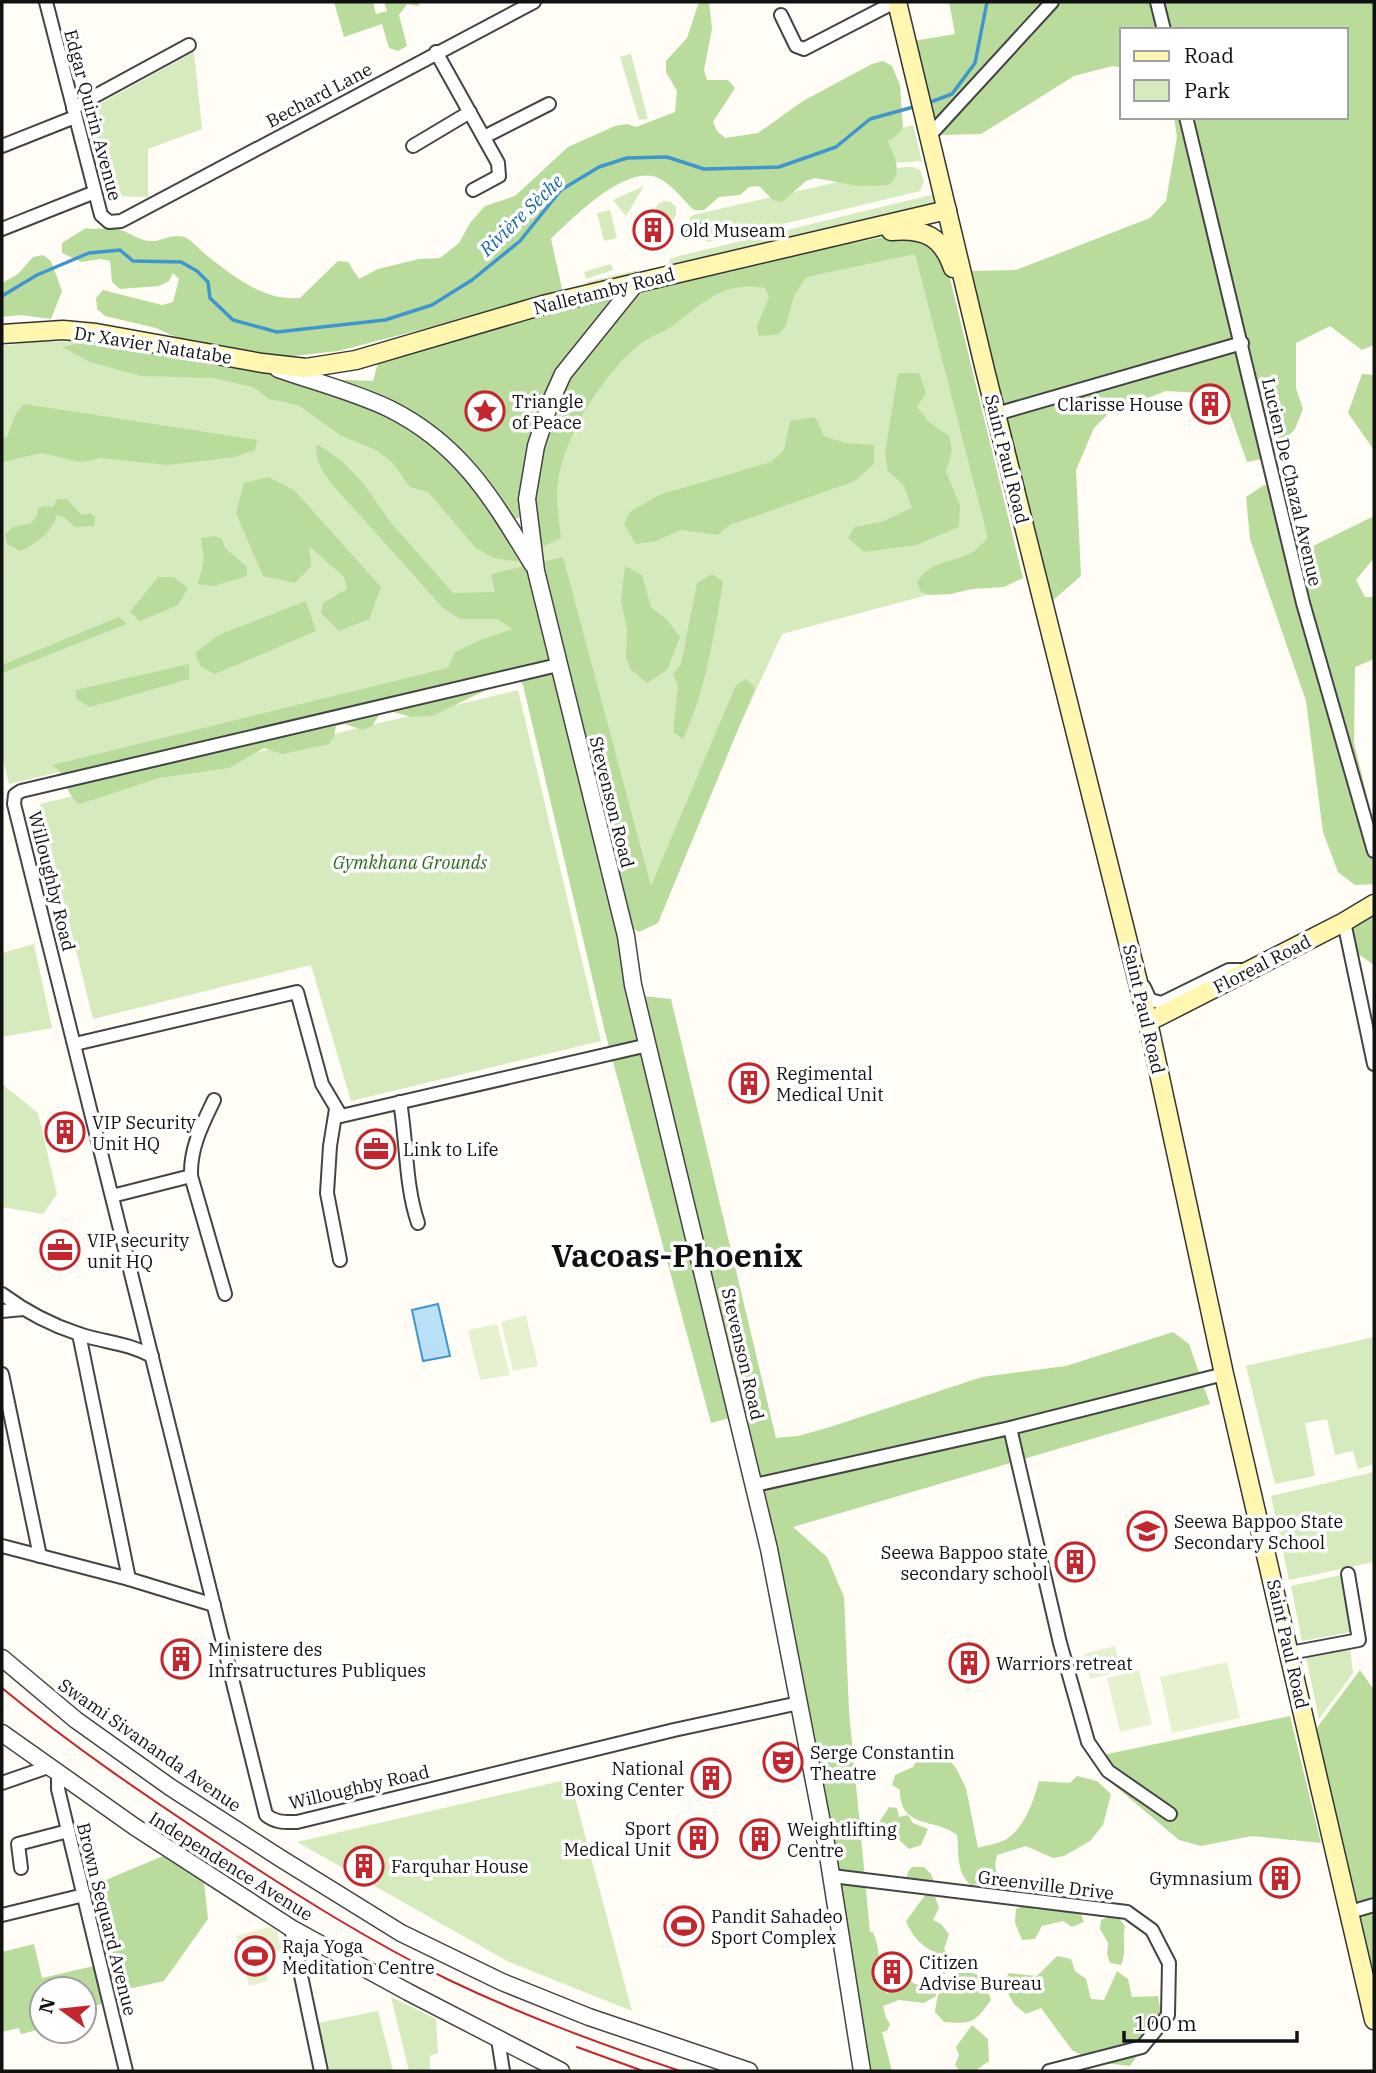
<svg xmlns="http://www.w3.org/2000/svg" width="1376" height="2073" viewBox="0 0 1376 2073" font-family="'IBM Plex Serif',serif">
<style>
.green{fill:#d5ebbd}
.forest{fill:#b9dc9c}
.pitch{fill:#e6f2cf}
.water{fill:#b9e0f7;stroke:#3f96cf;stroke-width:2}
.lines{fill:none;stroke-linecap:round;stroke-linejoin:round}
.stream{stroke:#3f96cf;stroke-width:3.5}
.minor-casing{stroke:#444;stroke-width:16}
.tertiary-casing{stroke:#444;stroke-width:19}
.secondary-casing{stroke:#333;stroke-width:21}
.minor{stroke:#fff;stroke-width:12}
.tertiary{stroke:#fff;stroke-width:16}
.secondary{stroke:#fff6b0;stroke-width:18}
.tram{stroke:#c4262e;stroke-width:2}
.labels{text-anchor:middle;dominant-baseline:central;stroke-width:7;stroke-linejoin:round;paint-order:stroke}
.street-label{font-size:18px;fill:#111;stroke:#fff}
.poi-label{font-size:18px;fill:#111;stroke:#fff;text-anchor:start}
.park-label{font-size:18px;font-style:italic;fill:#2f6b1f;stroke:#fff}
.water-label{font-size:19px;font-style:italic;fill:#1768a6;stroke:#fff}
.town-label{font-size:32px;font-weight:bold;fill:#111;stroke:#fff}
</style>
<rect width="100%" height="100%" fill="#fffdf5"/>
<g class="green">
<path d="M194,52L202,129L148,149V197L106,196L85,112Z"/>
<path d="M631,54L648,119L639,120L620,57Z"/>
<path d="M913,125L922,161L875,164L873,137Z"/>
<path d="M904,167H913L920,170L924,181L920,191L708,242L698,239L704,232L701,222L690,221V217L693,215Z"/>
<path d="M644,186L626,216L613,200Z"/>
<path d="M939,193L942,207L667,269L670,259L675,257Z"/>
<path d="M664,201L671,202L676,207V215L672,221L655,210L658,204Z"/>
<path d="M610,210L617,238L604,241L597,213Z"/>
<path d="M908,238L934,260L1013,572L782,634L653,914L548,656L9,784L2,756V346L30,342L85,341L310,392L508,549L540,542L543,471L654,288Z"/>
<path d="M611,264L613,270L586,279L584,272Z"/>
<path d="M638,270V275L590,287L586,282Z"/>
<path d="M518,690L601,1041L351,1101L311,965L93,1019L40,804Z"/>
<path d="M34,944L52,1028L2,1037V953Z"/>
<path d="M2,1084L38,1113L57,1194L43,1214L2,1207Z"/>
<path d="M1374,1337V1464L1358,1469L1353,1451L1335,1455L1327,1419L1305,1423L1315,1476L1275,1484L1246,1366Z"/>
<path d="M1374,1472V1562L1289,1580L1271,1496Z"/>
<path d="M1341,1575L1351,1632L1302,1641L1291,1586Z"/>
<path d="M1350,1648L1353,1673L1319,1719L1306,1657Z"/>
<path d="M570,1779L632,2011L509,1962L297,1842Z"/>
<path d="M391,1997L436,2019L438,2053L430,2056V2071H409Z"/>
<path d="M378,2011L393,2070L330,2071L318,2023Z"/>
</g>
<g class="forest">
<path d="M334,2H373L376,14L387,11L384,2H419V6L407,4L399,15L407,46L398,51L389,48L382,24L344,37Z"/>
<path d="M699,2H709L712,29L704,70L707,80H728L735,88L713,122L717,131L725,138L758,133L803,101L872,64L883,61L892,66L900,85L903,128L896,136L888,141C894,157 904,171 889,185L858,186L815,178L806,181L782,202L773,200L759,186L749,187L740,195L719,197L704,210H694C684,201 674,187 662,180C630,159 572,219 551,239L563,293L338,351L275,358L184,341L156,328L105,316L97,309L96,298L103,290L162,305L173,302L179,279L173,273L169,281L159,286L120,289L112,282L110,261L101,259L81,262L62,253V243L86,228C97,231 108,226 118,229C129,232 140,242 153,241C161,241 173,233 184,237C191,239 199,249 205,254C233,276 263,301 300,298L338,261L348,262L359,279L378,269L419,259L440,258L459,243L470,223L485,206L515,196L568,147L615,126L627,124L636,127L675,112L677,91L666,72V61L687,38Z"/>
<path d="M949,2H1374V345L1362,350L1330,326L1296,343V388L1303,409L1295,429L1268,458L1247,462L1221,389L1201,393L1166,391L1109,413L1094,428L1076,470L1081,576L1051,602L972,271L1016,270L1150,218L1166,201L1177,137L1174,117H1346V30H1122V68L1113,66L1074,76L981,134L938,135L914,41L955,34Z"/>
<path d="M906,233L932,244L945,258L1023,578L1004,587L972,589L951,594L931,595L921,592L917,582C930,561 951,563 971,553C977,550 983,543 988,538L915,254L806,277L794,296L786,326L779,334L759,336L757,326L769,297L765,288C724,281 706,301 675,324C664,333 649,336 639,345C601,376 557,445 557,496C557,510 560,524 561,538L544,546L536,539L526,515L509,521L518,562L494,558L476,548L428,492L410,487L392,462L376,450L340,435L298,405L269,399L253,387L213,378L141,376L90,362L62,347L96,339L297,378L373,381L379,359L596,296L618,304L640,282Z"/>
<path d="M43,255L51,261L62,291L51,319L21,315L2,317V283L18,274L33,257Z"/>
<path d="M898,373H919L926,393L917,407L929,422L949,436L952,451L946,472L960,505L959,527L916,545L864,552L848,538L854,527L881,522L912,508L904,486L888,471L885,453Z"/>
<path d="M1362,374L1374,375V450L1348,413Z"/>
<path d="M24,404L257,440L255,450L235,457L168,465L101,458L81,462L41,453L4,462L2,460V438L7,437L16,413Z"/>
<path d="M815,417L824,436L845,443L874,445V464L855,481L730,525L718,535L681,530L656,541L636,544L624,524L630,512L659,495L771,462L784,450L790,421Z"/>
<path d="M317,444L342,461L363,483L392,524L453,593L495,592L491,574L563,557L651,886L736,685L746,679L754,686V691L658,923L639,932L631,927L600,861L632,995L671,999L776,1438L798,1436L830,1427L982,1377L1066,1366L1173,1332L1189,1344L1210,1404L793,1527L827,1557L844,1597L849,1711L870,1932H873C879,1948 881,1958 875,1974L881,1988L888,1994L898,1973L915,1984L935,1987L936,1996L924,2003L899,2000L883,2006L886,2018L890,2024L887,2031L882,2032L892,2071H871L832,1876L807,1703L772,1530L740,1415L711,1423L605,1032L523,685L516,676L432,716L411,717L383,709L372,726L363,730L345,724L336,726L334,736L329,744L282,754L264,748L229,768L159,778L80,804C64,795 68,774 52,765L448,668L455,652L483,639L513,629L497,619H460L443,608L331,483C322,470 314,460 317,444Z"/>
<path d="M269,477L295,491L381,587L369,619L339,631L321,613L323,603L347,589L344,577L309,546L311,567L295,583L263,576L236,513L244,483Z"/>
<path d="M1264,485L1282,490L1293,527L1311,547L1374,516V558L1356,580L1365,597H1374V659L1355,667L1354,743L1374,824V884L1355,885L1338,872L1323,832L1306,701L1250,539L1246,497Z"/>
<path d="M57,499H67L81,515L90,513L95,517L94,526L75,527L65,518L57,515C52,532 36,544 20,551L7,544L5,534L13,527L31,523L37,516V510L43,506L53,507Z"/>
<path d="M215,536L222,539L225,548L247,567V576L214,586L198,584L204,560L201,538Z"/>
<path d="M625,566L642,575L651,607L667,620L680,637L667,670L647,683L631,670L626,658L627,629L621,601Z"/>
<path d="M712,574L723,582C714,635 706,690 683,739L673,732L678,685L673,674L681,664L697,583Z"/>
<path d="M158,577H174L188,588L178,605L140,621L130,612Z"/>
<path d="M306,601L316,631L215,674L201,667L195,653L219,635Z"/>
<path d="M119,617L127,624L2,673V665Z"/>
<path d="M189,664V679L90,707L76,699V690Z"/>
<path d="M1374,906V965L1350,948L1348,927Z"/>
<path d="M1360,1670L1374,1690V1974L1313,1733Z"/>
<path d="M1290,1716L1321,1843L1252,1836L1201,1846L1179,1840L1101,1774L1093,1757Z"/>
<path d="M935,1744L956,1768L966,1788L978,1848C986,1845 998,1844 1005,1840C1025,1828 1033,1802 1039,1781L1070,1783L1077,1776L1097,1781L1111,1794L1103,1825L1090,1841L1064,1856L1053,1858L1026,1846L997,1855L995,1865L997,1875L991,1883L971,1885C956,1873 959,1853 957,1835C936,1818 899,1829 900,1790L892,1785L895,1775L913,1767L924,1748Z"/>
<path d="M889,1807L897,1808L899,1817L908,1815L913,1823L928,1829L921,1845L909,1849L899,1840L887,1839L879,1833L880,1821Z"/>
<path d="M163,1856L204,1883L208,1919L164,1981L115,1992L89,1887Z"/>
<path d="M912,1867H924L931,1874L935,1884L906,1881L908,1872Z"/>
<path d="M926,1894L935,1897L939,1908L933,1920L941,1924L949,1934L944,1949L953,1960V1969L940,1976L932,1962L936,1953C921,1946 912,1936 906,1921Z"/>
<path d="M1029,1903L1036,1910L1049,1906L1079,1908L1084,1922L1072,1927L1063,1921L1042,1926L1035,1939L1022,1940L1015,1923L1016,1909Z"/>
<path d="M1116,1914L1125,1926C1122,1940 1127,1953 1121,1965L1110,1963L1107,1954L1108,1943L1100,1929L1101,1920Z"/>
<path d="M34,1944L42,1978L98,1965L107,2003L84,2008V1989H42V2019L39,2020L41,2029L21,2034L19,2028L2,2032V1952Z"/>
<path d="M1057,1956L1071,1959L1075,1971L1086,1979L1091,1999L1104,2000L1117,1971L1128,1979L1132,1997L1158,1996L1162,2019L1130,2066L1095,2062L1072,2050L1041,2008L1026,2014L1014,2004L1002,1983L1009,1973L1037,1976Z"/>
<path d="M959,1973H973L983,1977L991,2000C974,2023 973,2024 944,2022L935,2012C937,1991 942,1985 959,1973Z"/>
<path d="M972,2025L988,2039L989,2061L975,2071H960L955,2065L959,2055L956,2047Z"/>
</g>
<g class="pitch">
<path d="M526,1315L538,1366L513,1371L501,1322Z"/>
<path d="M497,1324L510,1375L480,1380L468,1330Z"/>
<path d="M1115,1646L1121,1671L1090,1679L1084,1654Z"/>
<path d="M1227,1662L1240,1718L1172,1733L1160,1677Z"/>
<path d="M1139,1670L1152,1724L1120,1732L1107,1678Z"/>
<path d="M270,1927L277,1931L282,1950L269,1953L270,1958L263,1960L268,1981L249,1986L236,1936Z"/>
</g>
<g class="water">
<circle cx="695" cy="230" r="9"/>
<path d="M438,1304L450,1356L423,1361L412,1310Z"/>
</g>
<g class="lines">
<g class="stream">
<path d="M928,103L952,94L975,63L987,2"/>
<path d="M2,296L37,275L89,253L120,250L133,261L181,262L197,271L208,282L210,298L233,320L277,332L385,320L432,305L472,280L520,241L561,190L599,167L627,158L667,157L704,169L779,167L836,147L870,119L917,106"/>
</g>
<g class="minor-casing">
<g id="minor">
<path d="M46,2L101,215L109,222L121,221L534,2"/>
<path d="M1157,2L1164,30"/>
<path d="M781,15L796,46L804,49L895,2"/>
<path d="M436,52L498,163L499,176L473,190"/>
<path d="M73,108L189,45"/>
<path d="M1186,117L1303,603L1374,851"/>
<path d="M930,135L1052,2"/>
<path d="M484,137L549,104"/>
<path d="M2,146L75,117"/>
<path d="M413,146L470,112"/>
<path d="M2,229L95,192"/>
<path d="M996,414L1242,343"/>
<path d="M558,665L21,791L15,795L14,804L266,1815C276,1823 285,1822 297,1822L674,1730L799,1703"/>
<path d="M1344,922L1374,1064"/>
<path d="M1144,987L1150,1000L1162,1003L1229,970H1245"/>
<path d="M75,1044L297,992L322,1084L341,1116L648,1045"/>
<path d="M214,1100C202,1125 190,1148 191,1176L225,1294"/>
<path d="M400,1102C407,1142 405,1185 418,1223"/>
<path d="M336,1109L330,1146L327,1193L340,1260"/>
<path d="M112,1196L191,1176"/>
<path d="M2,1294C25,1311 51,1325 79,1334C106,1343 125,1342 152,1356"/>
<path d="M2,1311L23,1309"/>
<path d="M79,1334L129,1579"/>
<path d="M2,1374L40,1556"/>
<path d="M1010,1428L1060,1643L1088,1742L1108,1771L1170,1814"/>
<path d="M755,1485L1010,1428L1224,1374"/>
<path d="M2,1546L129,1579L214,1605"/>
<path d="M1290,1653L1359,1640L1348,1574"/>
<path d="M58,1775V1789L126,2071"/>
<path d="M2,1783L48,1767"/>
<path d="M21,1868L18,1844L68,1831"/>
<path d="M832,1876L1127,1912L1152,1930L1169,1963L1168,2015L1142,2047L1049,2071"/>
<path d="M1350,1912L1374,1905"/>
<path d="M2,1915L84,1895"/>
<path d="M291,1928L321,2071"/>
<path d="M498,2039L503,2071"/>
</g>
</g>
<g class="tertiary-casing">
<g id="tertiary">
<path d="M637,282L563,374L550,403L536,446L527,499L536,571L626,936L633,985L769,1549L826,1843L862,2071"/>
<path d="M278,369C315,382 355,392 390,409C462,445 493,500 533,565"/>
<path d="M2,1658L76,1720L170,1787L280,1858L401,1933L502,1982L589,2017L749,2071"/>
<path d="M2,1733L135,1827L291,1928L408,1992L561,2071"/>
</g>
</g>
<g class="secondary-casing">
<g id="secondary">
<path d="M897,2L985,370L1148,1022L1224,1374L1374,2020"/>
<path d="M891,231C924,228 942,236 953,268"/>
<path d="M2,334L63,330L96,333L262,363L306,368L356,360L543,305L947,210"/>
<path d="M1148,1022L1344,922L1374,904"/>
</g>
</g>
<use href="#minor" class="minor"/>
<use href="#tertiary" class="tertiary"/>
<use href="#secondary" class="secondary"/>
<g class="tram">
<path d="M2,1688C73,1747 149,1798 225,1848C298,1896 371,1942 449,1980C524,2016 601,2044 680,2071"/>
<path d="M577,2047L643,2071"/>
</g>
</g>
<defs>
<g id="building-ring" transform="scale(2.0125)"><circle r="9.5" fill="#fff" stroke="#c4262e" stroke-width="1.5"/><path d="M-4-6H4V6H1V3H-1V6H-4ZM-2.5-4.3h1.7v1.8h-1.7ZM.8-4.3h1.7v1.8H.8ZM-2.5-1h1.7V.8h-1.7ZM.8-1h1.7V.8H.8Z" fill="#c4262e"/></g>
<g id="sight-ring" transform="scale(2.0125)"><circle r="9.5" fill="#fff" stroke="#c4262e" stroke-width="1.5"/><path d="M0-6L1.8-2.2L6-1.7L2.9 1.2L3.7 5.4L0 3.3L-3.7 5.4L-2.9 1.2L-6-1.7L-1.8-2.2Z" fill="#c4262e"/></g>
<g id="office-ring" transform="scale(2.0125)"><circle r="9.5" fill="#fff" stroke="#c4262e" stroke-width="1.5"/><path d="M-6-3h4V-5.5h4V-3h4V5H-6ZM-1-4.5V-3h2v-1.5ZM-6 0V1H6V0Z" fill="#c4262e"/></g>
<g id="university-ring" transform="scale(2.0125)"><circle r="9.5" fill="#fff" stroke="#c4262e" stroke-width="1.5"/><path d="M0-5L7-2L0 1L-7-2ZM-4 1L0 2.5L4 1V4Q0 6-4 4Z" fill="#c4262e"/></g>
<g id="theatre-ring" transform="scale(2.0125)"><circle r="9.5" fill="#fff" stroke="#c4262e" stroke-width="1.5"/><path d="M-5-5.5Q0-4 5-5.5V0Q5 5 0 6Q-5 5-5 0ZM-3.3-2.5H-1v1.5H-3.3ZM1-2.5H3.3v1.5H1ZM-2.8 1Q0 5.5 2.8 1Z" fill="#c4262e"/></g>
<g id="stadium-ring" transform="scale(2.0125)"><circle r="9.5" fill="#fff" stroke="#c4262e" stroke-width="1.5"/><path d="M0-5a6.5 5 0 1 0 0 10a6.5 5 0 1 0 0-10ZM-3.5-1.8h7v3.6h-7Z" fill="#c4262e"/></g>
</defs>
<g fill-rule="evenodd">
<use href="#building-ring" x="653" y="230"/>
<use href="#building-ring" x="1210" y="404"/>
<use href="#sight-ring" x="485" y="411"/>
<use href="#building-ring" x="749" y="1083"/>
<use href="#building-ring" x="65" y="1132"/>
<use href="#office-ring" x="376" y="1149"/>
<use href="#office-ring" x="60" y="1250"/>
<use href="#university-ring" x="1147" y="1531"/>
<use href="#building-ring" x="1075" y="1562"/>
<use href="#building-ring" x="181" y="1659"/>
<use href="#building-ring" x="969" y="1663"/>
<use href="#theatre-ring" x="783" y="1762"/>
<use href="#building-ring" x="711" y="1778"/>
<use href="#building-ring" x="698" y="1838"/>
<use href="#building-ring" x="760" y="1839"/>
<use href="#building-ring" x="364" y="1866"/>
<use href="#building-ring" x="1280" y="1878"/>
<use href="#stadium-ring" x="684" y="1926"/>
<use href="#stadium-ring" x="255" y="1956"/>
<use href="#building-ring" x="892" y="1972"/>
</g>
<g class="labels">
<g class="street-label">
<text transform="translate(319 95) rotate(-28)">Bechard Lane</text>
<text transform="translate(93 115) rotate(75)">Edgar Quirin Avenue</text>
<text transform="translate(604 291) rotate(-14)">Nalletamby Road</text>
<text transform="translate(153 345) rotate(9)">Dr Xavier Natatabe</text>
<text transform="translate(1007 459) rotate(76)">Saint Paul Road</text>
<text transform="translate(1292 482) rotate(77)">Lucien De Chazal Avenue</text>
<text transform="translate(612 802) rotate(76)">Stevenson Road</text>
<text transform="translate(52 881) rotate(76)">Willoughby Road</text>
<text transform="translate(1262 964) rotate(-27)">Floreal Road</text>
<text transform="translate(1144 1009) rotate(77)">Saint Paul Road</text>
<text transform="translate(743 1354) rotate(77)">Stevenson Road</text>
<text transform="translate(1288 1644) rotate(77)">Saint Paul Road</text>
<text transform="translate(150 1745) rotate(35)">Swami Sivananda Avenue</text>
<text transform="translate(359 1787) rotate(-13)">Willoughby Road</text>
<text transform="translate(231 1866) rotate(32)">Independence Avenue</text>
<text transform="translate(1046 1885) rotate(7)">Greenville Drive</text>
<text transform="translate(107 1919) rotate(76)">Brown Sequard Avenue</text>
</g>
<g class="poi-label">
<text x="680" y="230">Old Museam</text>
<text x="512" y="401">Triangle<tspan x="512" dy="21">of Peace</tspan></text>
<text x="1183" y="404" text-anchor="end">Clarisse House</text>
<text x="776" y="1073">Regimental<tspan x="776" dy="21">Medical Unit</tspan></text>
<text x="92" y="1122">VIP Security<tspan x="92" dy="21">Unit HQ</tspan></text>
<text x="403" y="1149">Link to Life</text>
<text x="87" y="1240">VIP security<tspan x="87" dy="21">unit HQ</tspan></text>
<text x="1174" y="1521">Seewa Bappoo State<tspan x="1174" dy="21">Secondary School</tspan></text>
<text x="1048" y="1552" text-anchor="end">Seewa Bappoo state<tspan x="1048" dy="21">secondary school</tspan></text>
<text x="208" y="1649">Ministere des<tspan x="208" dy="21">Infrsatructures Publiques</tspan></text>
<text x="996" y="1663">Warriors retreat</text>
<text x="810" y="1752">Serge Constantin<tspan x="810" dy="21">Theatre</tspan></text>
<text x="684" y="1768" text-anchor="end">National<tspan x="684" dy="21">Boxing Center</tspan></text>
<text x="671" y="1828" text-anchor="end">Sport<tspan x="671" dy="21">Medical Unit</tspan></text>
<text x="787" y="1829">Weightlifting<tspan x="787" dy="21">Centre</tspan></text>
<text x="391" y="1866">Farquhar House</text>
<text x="1253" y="1878" text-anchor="end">Gymnasium</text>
<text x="711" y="1916">Pandit Sahadeo<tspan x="711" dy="21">Sport Complex</tspan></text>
<text x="282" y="1946">Raja Yoga<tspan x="282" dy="21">Meditation Centre</tspan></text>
<text x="919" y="1962">Citizen<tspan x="919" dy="21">Advise Bureau</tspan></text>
</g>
<g class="park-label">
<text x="410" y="862">Gymkhana Grounds</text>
</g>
<g class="water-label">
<text transform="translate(521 215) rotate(-44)">Rivière Sèche</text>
</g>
<g class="town-label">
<text x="677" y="1255">Vacoas-Phoenix</text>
</g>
</g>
<rect width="1376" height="2073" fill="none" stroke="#111111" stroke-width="7"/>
<rect x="1120" y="28" width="228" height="91" fill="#ffffff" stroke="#a0a0a0" stroke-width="2"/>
<rect x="1134" y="51" width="35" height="10" fill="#fff6b0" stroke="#a0a0a0" stroke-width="2"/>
<text x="1184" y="63" font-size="21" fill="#111111">Road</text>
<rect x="1134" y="80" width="35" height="21" fill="#d5ebbd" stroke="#a0a0a0" stroke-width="2"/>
<text x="1184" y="98" font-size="21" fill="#111111">Park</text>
<g transform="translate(63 2010) rotate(285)"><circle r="33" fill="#ffffff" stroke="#a0a0a0" stroke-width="2"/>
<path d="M0-5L12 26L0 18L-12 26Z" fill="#c4262e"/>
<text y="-10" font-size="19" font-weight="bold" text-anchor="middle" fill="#111111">N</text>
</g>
<path d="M1124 2031v10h173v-10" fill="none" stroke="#111111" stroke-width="3.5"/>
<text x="1134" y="2031" font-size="21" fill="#111111" stroke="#ffffff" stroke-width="5" paint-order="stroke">100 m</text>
</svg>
